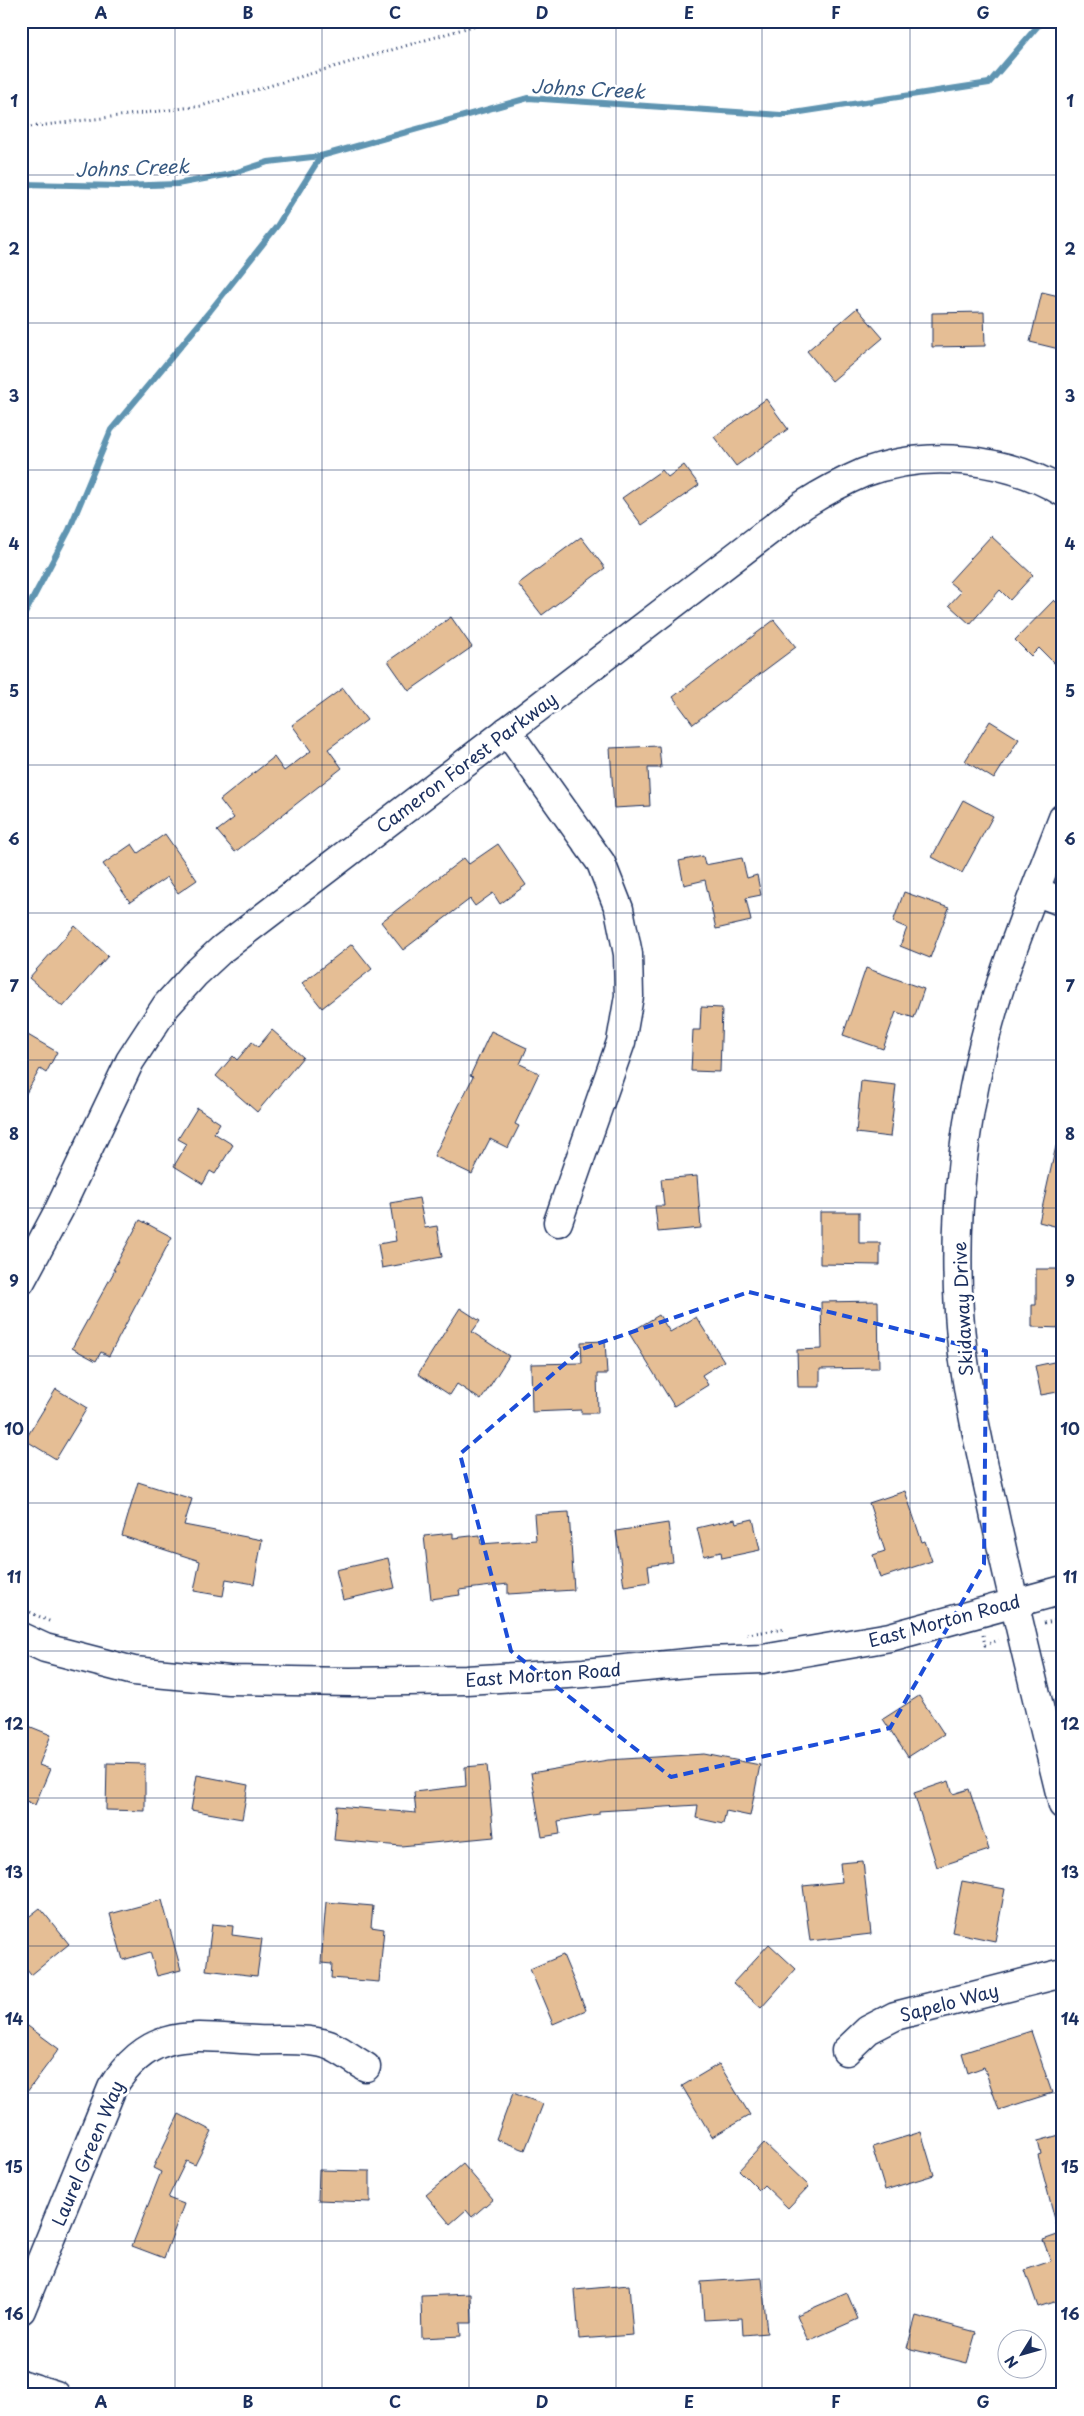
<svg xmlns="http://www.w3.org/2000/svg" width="1084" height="2416" viewBox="0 0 1084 2416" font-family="'Playpen Sans',sans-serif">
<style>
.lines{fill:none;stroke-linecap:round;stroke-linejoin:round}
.stream{stroke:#5e94b1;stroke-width:6}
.building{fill:#e5be95;stroke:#1b2f5e}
.minor-casing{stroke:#1b2f5e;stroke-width:31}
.path{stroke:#1b2f5e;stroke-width:3;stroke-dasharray:1 4;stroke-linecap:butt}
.minor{stroke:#fff;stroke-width:28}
.marked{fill:none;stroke:#1d4ed8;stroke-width:4;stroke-dasharray:10 6;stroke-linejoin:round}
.grid{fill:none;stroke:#1b2f5e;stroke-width:1;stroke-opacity:0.55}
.labels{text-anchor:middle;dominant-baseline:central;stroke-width:5;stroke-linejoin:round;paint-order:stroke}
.street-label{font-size:18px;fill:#1b2f5e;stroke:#fff}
.water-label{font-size:19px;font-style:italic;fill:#375981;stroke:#fff}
.neatline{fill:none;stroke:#1b2f5e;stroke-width:2}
.grid-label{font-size:16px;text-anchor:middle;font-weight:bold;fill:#1b2f5e}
</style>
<rect width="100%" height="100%" fill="#fff"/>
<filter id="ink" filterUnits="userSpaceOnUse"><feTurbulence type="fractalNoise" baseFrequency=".02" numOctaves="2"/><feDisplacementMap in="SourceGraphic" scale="10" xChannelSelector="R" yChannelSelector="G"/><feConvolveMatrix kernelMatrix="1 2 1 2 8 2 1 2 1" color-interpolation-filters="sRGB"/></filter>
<g filter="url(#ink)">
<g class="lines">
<g class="stream">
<path d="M21,184L122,186L177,184L231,174L268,162L321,156L528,98L781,115L989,83L1042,21"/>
<path d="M21,632L23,617L69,530L111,430L210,311L277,226L321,156"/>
</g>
</g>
<g class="building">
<path d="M1042,292L1063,297V350L1030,342Z"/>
<path d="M857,308L883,338L832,381L807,351Z"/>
<path d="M984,312L985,346L932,347V313Z"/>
<path d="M766,399L788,429L736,466L714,437Z"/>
<path d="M684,465L699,485L642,525L622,498L662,470L668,477Z"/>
<path d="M991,536L1033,575L1010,600L1000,590L970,624L949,605L961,592L949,582Z"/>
<path d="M581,537L605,568L542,615L518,584Z"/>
<path d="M1054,600L1063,609V672L1039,648L1031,656L1015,640Z"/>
<path d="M451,617L472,647L409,691L388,661Z"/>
<path d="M774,620L796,647L693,724L673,697Z"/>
<path d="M343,688L367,720L328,749L342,768L235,852L217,831L234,818L220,800L274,757L284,771L311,751L292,725Z"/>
<path d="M990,721L1019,739L994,779L965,761Z"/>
<path d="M659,746L661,768H648L650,806L614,808L610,748Z"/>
<path d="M963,800L993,816L962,873L932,857Z"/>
<path d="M165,834L197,880L178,893L167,877L130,902L103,864L132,844L138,853Z"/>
<path d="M498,844L526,885L500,904L493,893L475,906L470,899L403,950L381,922L464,858L469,864Z"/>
<path d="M703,856L705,865L742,858L747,878L757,875L761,895L746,898L751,921L716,929L705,880L684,885L679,861Z"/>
<path d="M904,892L949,908L930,958L900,946L907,928L893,922Z"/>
<path d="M75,926L108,956L63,1007L29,978Z"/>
<path d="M352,944L372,969L322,1008L302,983Z"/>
<path d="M866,968L924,989L914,1018L896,1012L883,1049L843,1035Z"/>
<path d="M701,1007L722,1008L720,1072L691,1071L693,1030H700Z"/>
<path d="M272,1030L303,1057L257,1112L216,1076L233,1056L237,1060L252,1042L258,1047Z"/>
<path d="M21,1031L57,1052L46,1073L40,1069L21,1102Z"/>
<path d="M491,1031L527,1048L520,1064L539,1073L515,1124L519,1126L508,1148L490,1139L472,1174L434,1156L473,1077L470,1076Z"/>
<path d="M861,1081L896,1085L890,1137L856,1133Z"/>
<path d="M197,1108L220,1123L214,1133L233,1145L215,1174L210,1171L203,1184L174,1166L187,1144L178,1139Z"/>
<path d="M1056,1146H1063V1216H1061L1058,1227L1039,1222Z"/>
<path d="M697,1176L701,1228L658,1232L655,1206H664L661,1179Z"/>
<path d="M419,1198L425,1228L437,1226L442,1257L382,1268L378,1244L396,1241L390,1203Z"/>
<path d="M820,1212H859V1243H880V1265L820,1264Z"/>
<path d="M140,1220L172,1237L109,1356L101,1352L96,1361L72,1348L115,1270H113Z"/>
<path d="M1036,1269H1063V1328L1032,1327V1305H1036Z"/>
<path d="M878,1301L879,1368L820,1369V1387H798L797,1350L822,1349L821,1302Z"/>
<path d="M460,1308L480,1321L472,1332L509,1356L481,1400L457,1384L450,1395L418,1374Z"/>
<path d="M659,1315L670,1332L696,1317L724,1361L702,1375L708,1385L674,1406L629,1333Z"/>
<path d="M605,1341L607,1374H597L598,1413H581V1410L532,1412L531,1364L582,1363L581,1342Z"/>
<path d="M1063,1360V1391L1041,1395L1035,1366Z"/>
<path d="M56,1389L87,1408L56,1459L25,1440Z"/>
<path d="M138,1482L192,1499L184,1525L262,1540L254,1584L226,1579L223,1596L194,1591L200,1561L122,1536Z"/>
<path d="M905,1491L922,1542L925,1541L932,1561L880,1578L873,1555L885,1551L869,1503Z"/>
<path d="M569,1512L574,1590L508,1594V1584L459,1590L460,1595L431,1599L424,1536L453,1533V1538L480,1535L481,1544L536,1540L534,1514Z"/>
<path d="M735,1519L736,1523L753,1519L760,1550L722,1558L721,1552L704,1556L697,1528Z"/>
<path d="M668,1523L673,1562L648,1566L650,1582L624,1586L616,1531Z"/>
<path d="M388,1558L395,1588L343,1600L336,1570Z"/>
<path d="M919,1696L944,1734L908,1757L883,1719Z"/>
<path d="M21,1723L51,1735L39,1765L50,1769L35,1805L24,1800L22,1806Z"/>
<path d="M704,1754L760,1765L750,1816L726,1811L723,1824L696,1818L698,1805L599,1811V1814L558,1821L560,1834L542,1837L531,1773L608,1760Z"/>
<path d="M107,1763L145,1764V1811L106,1810Z"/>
<path d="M487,1765L494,1837L401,1846L334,1840L337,1806L416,1813L414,1792L466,1786L465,1767Z"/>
<path d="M197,1775L248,1785L242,1819L191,1810Z"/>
<path d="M949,1781L953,1794L969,1789L989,1850L937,1867L914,1793Z"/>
<path d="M863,1861L871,1934L810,1941L803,1886L842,1882L840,1863Z"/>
<path d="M962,1881L1005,1889L995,1941L952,1932Z"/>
<path d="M162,1900L181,1970L157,1976L150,1952L123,1960L110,1914Z"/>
<path d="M326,1902L373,1906L371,1927L384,1929L379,1982L331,1978L332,1964L321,1963Z"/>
<path d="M40,1908L69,1944L31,1975L21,1963V1923Z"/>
<path d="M212,1924L233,1926L232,1935L262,1939L257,1976L206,1970Z"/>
<path d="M769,1944L796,1969L761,2008L733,1983Z"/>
<path d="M563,1955L586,2010L553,2024L530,1969Z"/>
<path d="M21,2021L59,2049L21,2100Z"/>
<path d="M1031,2031L1052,2093L999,2110L984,2067L968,2073L962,2053Z"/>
<path d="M719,2064L750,2115L712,2137L682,2086Z"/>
<path d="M513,2093L543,2104L525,2150L496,2139Z"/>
<path d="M179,2114L212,2131L195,2165L186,2161L168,2198L184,2204L164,2258L132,2246L161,2172L153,2168Z"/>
<path d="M921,2132L934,2175L885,2190L872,2147Z"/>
<path d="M1063,2134V2226L1057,2227L1038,2155L1041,2154L1038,2141Z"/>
<path d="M764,2143L809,2186L788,2208L764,2185L759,2190L739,2170Z"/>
<path d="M463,2164L493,2199L472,2217L466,2210L450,2224L426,2195Z"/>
<path d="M319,2170L370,2171V2202L318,2200Z"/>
<path d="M1063,2233V2299L1038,2307L1025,2270L1051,2261L1043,2240Z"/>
<path d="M762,2278L767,2333L743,2335L742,2318L704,2320L701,2282Z"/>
<path d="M629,2285L633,2335L579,2339L575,2290Z"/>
<path d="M847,2293L858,2319L808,2341L797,2315Z"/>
<path d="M471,2294L472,2323H460L461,2336L422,2338L421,2296Z"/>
<path d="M916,2316L976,2332L967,2363L907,2348Z"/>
</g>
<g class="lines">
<g class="minor-casing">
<g id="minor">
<path d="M507,731L601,863L619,909L628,954L629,996L621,1042L558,1222"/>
<path d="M1063,818C1032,899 997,980 979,1064C961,1145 954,1230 959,1312C963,1379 979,1443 993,1508C1014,1607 1039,1706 1063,1805"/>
<path d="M1035,891L1063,902"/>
<path d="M21,1281L59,1210L130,1061L166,1006L194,975L222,949L803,505C822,493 842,482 863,473C926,449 1005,457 1063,492"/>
<path d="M21,1637L45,1648L134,1671L229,1680L350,1682L466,1680L584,1673L708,1661L763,1659L890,1637L1063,1590"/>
<path d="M846,2051L868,2030L895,2016L1063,1973"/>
<path d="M21,2310L112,2088C150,2025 193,2037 257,2040C278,2041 302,2038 322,2043C337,2046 353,2060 366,2067"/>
<path d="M21,2384L56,2395"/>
</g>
</g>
<g class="path">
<path d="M21,128L201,106L490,21"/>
<path d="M21,1608L51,1622"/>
<path d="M1044,1623L1063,1619"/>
<path d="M747,1634L786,1629"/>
<path d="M983,1635L985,1645L999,1640"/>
</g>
<use href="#minor" class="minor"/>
</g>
</g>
<path class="marked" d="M749,1292L986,1351L984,1564L890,1728L671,1777L511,1651L460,1454L582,1349Z"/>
<path class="grid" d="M175,21V2395M322,21V2395M469,21V2395M616,21V2395M762,21V2395M910,21V2395M21,175H1063M21,323H1063M21,470H1063M21,618H1063M21,765H1063M21,913H1063M21,1060H1063M21,1208H1063M21,1356H1063M21,1503H1063M21,1651H1063M21,1798H1063M21,1946H1063M21,2093H1063M21,2241H1063"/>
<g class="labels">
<g class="street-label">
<text transform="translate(466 762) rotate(-37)">Cameron Forest Parkway</text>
<text transform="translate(962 1309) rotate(-93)">Skidaway Drive</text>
<text transform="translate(944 1620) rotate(-15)">East Morton Road</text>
<text transform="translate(543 1674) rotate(-4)">East Morton Road</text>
<text transform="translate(949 2002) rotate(-15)">Sapelo Way</text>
<text transform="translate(87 2153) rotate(-67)">Laurel Green Way</text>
</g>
<g class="water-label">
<text transform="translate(588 88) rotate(3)">Johns Creek</text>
<text transform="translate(132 167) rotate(-2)">Johns Creek</text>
</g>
</g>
<rect width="1084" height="2416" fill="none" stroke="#fff" stroke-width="55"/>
<g transform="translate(1022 2354) rotate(233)"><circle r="24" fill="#ffffff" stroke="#a4acbf"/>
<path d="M0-4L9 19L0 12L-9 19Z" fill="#1b2f5e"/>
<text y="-8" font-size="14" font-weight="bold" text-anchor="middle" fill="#1b2f5e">N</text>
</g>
<rect x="28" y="28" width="1028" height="2360" class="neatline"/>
<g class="grid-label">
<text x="101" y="19">A</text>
<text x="248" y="19">B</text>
<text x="395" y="19">C</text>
<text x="542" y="19">D</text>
<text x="689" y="19">E</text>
<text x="836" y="19">F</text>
<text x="983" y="19">G</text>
<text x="14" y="107">1</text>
<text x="1070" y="107">1</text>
<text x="14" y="255">2</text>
<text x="1070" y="255">2</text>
<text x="14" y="402">3</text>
<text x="1070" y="402">3</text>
<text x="14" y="550">4</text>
<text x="1070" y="550">4</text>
<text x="14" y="697">5</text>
<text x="1070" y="697">5</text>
<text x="14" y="845">6</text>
<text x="1070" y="845">6</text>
<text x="14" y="992">7</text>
<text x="1070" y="992">7</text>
<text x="14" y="1140">8</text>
<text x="1070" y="1140">8</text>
<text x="14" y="1287">9</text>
<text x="1070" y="1287">9</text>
<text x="14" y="1435">10</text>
<text x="1070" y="1435">10</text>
<text x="14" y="1583">11</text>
<text x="1070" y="1583">11</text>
<text x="14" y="1730">12</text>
<text x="1070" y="1730">12</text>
<text x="14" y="1878">13</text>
<text x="1070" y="1878">13</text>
<text x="14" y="2025">14</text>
<text x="1070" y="2025">14</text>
<text x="14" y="2173">15</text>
<text x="1070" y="2173">15</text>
<text x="14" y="2320">16</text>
<text x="1070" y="2320">16</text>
<text x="101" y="2408">A</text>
<text x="248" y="2408">B</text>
<text x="395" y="2408">C</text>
<text x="542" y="2408">D</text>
<text x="689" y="2408">E</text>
<text x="836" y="2408">F</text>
<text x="983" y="2408">G</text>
</g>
</svg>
